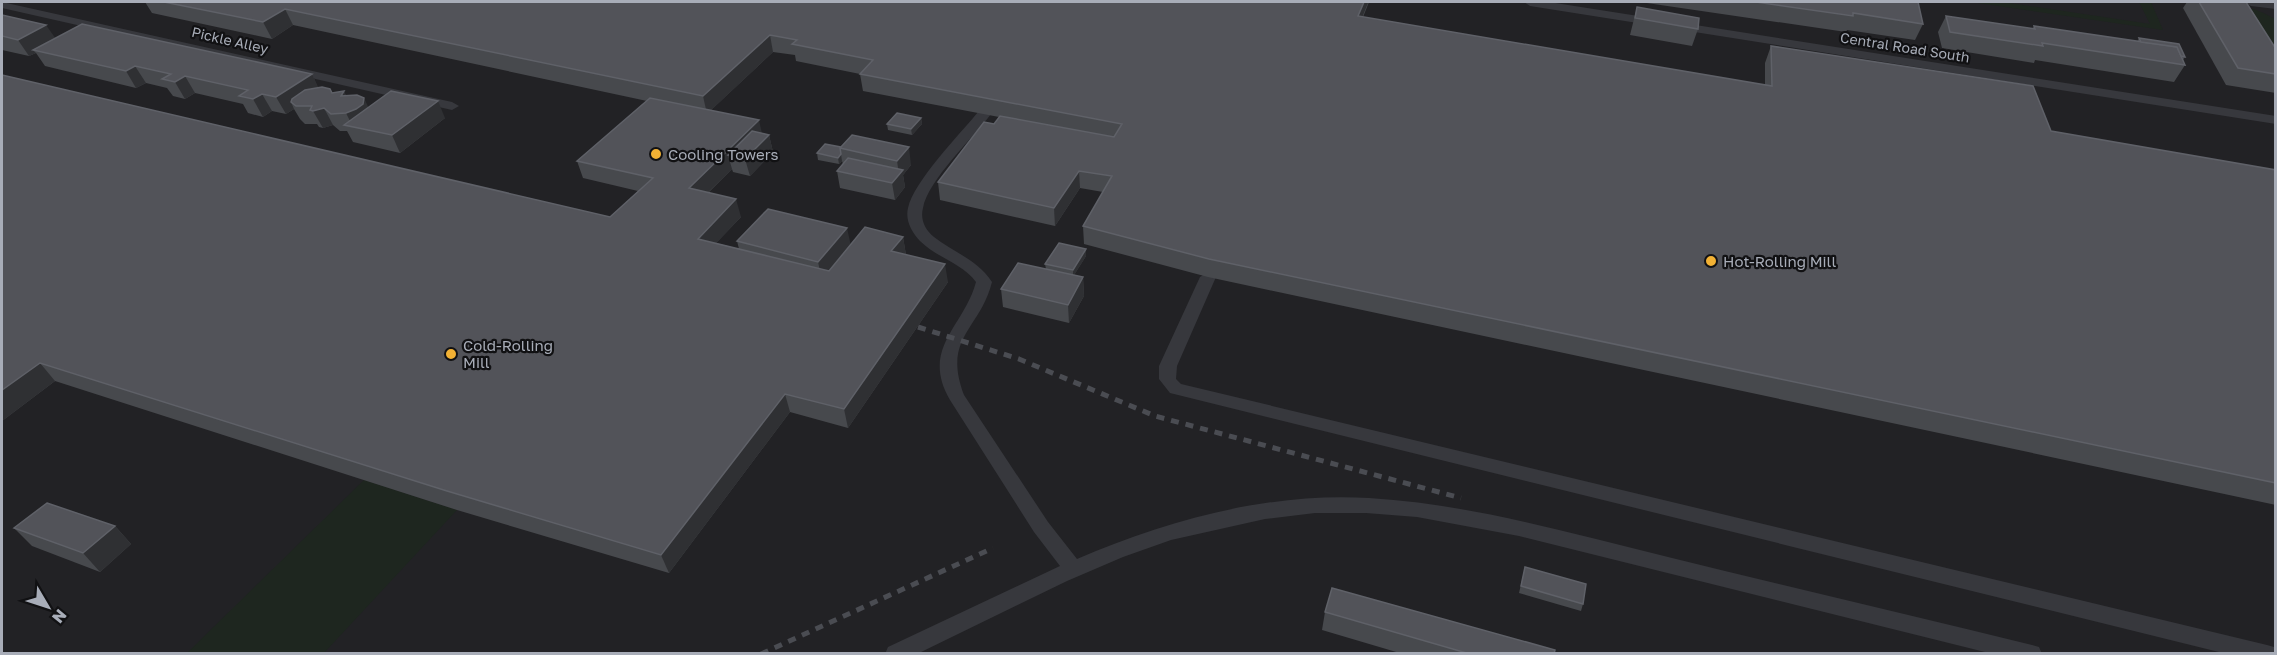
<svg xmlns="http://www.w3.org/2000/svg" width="2277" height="655" viewBox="0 0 2277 655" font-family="'Golos Text',sans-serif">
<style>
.built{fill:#222225}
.green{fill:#1e261f}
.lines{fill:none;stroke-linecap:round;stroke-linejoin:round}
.lane{fill:#37383d;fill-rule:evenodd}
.rail{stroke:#4a4c52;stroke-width:5;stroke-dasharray:8 7;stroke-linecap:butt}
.wall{fill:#47494d}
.shaded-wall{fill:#2f3033}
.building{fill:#525359;stroke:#5f6168;stroke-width:1.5}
.poi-dot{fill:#f2b134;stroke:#111113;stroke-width:2}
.labels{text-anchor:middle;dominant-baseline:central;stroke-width:4.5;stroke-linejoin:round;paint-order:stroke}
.far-street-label{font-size:14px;fill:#a8adb8;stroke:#111113}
.poi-label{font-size:15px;fill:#a8adb8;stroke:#111113;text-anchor:start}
</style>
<rect width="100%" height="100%" fill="#161618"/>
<rect class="built" x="2" y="2" width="2273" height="651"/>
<g class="green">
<path d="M1971,2H2003L2150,24L2139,2H2151L2163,30Z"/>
<path d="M2179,2C2212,2 2246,1 2275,19V46L2254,15L2238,10Z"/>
<path d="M364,480L457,510L324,653L186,654Z"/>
</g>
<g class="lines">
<g class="lane">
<path d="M2,2L452,102L459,106L452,110L2,8Z"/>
<path d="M1524,2H1549L2276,116V124L1530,6Z"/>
<path d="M2245,2H2276V9L2251,6Z"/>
<path d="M984,110L991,114C973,138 928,180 923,208C920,219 925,230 934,237C954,253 977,259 992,282C980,330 942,337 964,395L1048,522L1077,559C1167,520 1270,492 1369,498C1471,504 1569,533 1668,557C1789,587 1911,615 2032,645L2039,647L2042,654H1993L1519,536L1417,517L1366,513H1315L1265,519L1171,540L1123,557L1067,581L917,654H885L888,647L1060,566L1034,532L950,400C920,348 964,327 976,282C962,263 937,258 920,241C912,232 905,221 908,208C914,181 960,134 979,111Z"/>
<path d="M1208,272L1216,277L1177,366L1176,379L1181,384L2267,645L2274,647L2276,654H2227L1170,393L1159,379V366L1200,277Z"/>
</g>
<g class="rail">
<path d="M918,327L1019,359L1155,416L1461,498"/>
<path d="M761,654L993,548"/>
</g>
</g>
<g class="wall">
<path d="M145,2H1369L1363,17L1765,85V63L1771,46L2051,131L2276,170V505L1208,277L1084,244L1083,226L1103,192L1080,188L1055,226L940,200L938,182L994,124L999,117L863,91L860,74L796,61L795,55L773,52L711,110L762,133L769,135L773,152L750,176L733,172L732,169L708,193L741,217L716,243L739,249L737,241L851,245L903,237L906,255L948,282L848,428L790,412L669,573L457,510L55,381L2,421V75L610,217L638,191L583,178L577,161L647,101L293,25L272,39L152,13Z"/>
<path d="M1640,2H1918L1923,24L1915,40L1847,30L1846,32Z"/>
<path d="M2187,2H2246L2276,49V93L2226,85L2183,8Z"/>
<path d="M1637,7L1698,29L1692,46L1630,35Z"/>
<path d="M2,15L55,38L312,74L318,88L332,93L344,91L346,96L368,107L445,118L400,153L353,142L347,131H340L333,125L323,128L319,127L317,124H305L300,119L294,109L286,114L272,111L263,117L248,113L243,104L195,93L185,99L173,96L167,88L146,83L136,88L45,66L36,53L29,56L2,50Z"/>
<path d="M1946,16L2032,29L2034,26L2137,42L2139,38L2185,57L2183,60L2185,65L2174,82L2035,60L2034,63L1942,48L1938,32Z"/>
<path d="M921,118L922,124L912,135L888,130L887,124Z"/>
<path d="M852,135L911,165L903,175L905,187L895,200L840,188L837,171L843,164L842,161L839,164L818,160L817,153L841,147Z"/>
<path d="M1086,256L1074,275L1083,277L1084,296L1069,323L1003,307L1001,289L1046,269L1045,264Z"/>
<path d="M115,526L131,544L100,572L32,546L14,528Z"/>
<path d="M1525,567L1583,604L1581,611L1519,593Z"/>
<path d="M1325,612L1554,654H1403L1322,630Z"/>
</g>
<g class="shaded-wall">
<path d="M1364,2H1369L1368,3L1356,32L1358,16Z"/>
<path d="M285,9L293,25L272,39L263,22Z"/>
<path d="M46,25L58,42L33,50L36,53L29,56L18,40Z"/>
<path d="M770,35L773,52L707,114L703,96Z"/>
<path d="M135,66L146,83L136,88L126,71Z"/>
<path d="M312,74L320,91L291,102L294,109L286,114L276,97Z"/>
<path d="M185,76L195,93L185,99L175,82Z"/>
<path d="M344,91L352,109L364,98L372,115L353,127L346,113L341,96Z"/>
<path d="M262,94L272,111L263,117L253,99Z"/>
<path d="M438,101L445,118L400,153L392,135Z"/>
<path d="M324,108L333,125L323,128L313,111Z"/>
<path d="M921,118L922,124L912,135L911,129Z"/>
<path d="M759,120L763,138L728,155L732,169L694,206L689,188Z"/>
<path d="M769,135L773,152L750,176L745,159Z"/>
<path d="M909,147L911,165L903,175L905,187L895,200L892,183L899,174L897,161Z"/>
<path d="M841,154L842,161L839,164L838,158Z"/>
<path d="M1079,171L1080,188L1055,226L1054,208Z"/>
<path d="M736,199L741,217L703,257L698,239Z"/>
<path d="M847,228L851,246L822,280L818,262Z"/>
<path d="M903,237L906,255L891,251Z"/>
<path d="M1086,249V256L1073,277V270Z"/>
<path d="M945,264L948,282L848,428L844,409Z"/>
<path d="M1083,277L1084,296L1069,323L1068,305Z"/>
<path d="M40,363L55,381L2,421V390Z"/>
<path d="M785,394L790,412L669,573L661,555Z"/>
<path d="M115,526L131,544L100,572L83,553Z"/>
</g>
<g class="building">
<path d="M164,2H1364L1358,16L1772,86L1771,46L2033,86L2051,131L2276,170V483L1209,259L1083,226L1112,176L1079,171L1054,208L938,182L984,122L994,124L1000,116L1114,137L1122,124L860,74L873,60L792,44L797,40L770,35L703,96L285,9L263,22Z"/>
<path d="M1756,2H1918L1923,24L1853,13V16Z"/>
<path d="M2199,2H2246L2276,49V74L2238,68Z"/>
<path d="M1637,7L1699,18L1698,29L1635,18Z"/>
<path d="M2,15L46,25L18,40L2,36Z"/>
<path d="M1946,16L2035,29L2034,26L2177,47L2185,65L2042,43L2043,46L1950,32Z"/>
<path d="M82,24L312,74L276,97L262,94L253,99L239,96L248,90L185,76L175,82L162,79L171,74L135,66L126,71L33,50Z"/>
<path d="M2139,38L2179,44L2185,57L2181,56L2177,47L2141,42Z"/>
<path d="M2,75L610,217L653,178L577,161L650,98L759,120L689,188L736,199L698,239L829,271L865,227L903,237L891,251L945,264L844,409L785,394L661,555L447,491L40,363L2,390Z"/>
<path d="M322,87L330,89L332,93L344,91L341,96L357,95L364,98L363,104L356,109L346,113L331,114L324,108L313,111L310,110L312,106H296L291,102L292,99L305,90Z"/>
<path d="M391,91L438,101L392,135L344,125Z"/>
<path d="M897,113L921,118L911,129L887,124Z"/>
<path d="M752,131L769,135L745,159L728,155Z"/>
<path d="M852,135L909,147L897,161L840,148Z"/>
<path d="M825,144L841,147L840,148L841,154L838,158L817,153Z"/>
<path d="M848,158L903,170L892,183L837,171Z"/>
<path d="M768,209L847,228L818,262L737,241Z"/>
<path d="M1059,243L1086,249L1073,270L1045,264Z"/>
<path d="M1018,263L1083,277L1068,305L1001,289Z"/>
<path d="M47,503L115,526L83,553L14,528Z"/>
<path d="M1525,567L1586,584L1583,604L1521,586Z"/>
<path d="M1332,588L1555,650L1554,654H1470L1325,612Z"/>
</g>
<g class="poi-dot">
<circle cx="656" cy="154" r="6"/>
<circle cx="1711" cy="261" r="6"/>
<circle cx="451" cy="354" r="6"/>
</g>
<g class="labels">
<g class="far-street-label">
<text transform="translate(230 40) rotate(13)">Pickle Alley</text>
<text transform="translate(1905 47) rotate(9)">Central Road South</text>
</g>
<g class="poi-label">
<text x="668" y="154">Cooling Towers</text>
<text x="1723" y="261">Hot-Rolling Mill</text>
<text x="463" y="345">Cold-Rolling<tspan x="463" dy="17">Mill</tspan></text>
</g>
</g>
<rect width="2277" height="655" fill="none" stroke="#a8adb8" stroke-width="6"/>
<g transform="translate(48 607) rotate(129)" stroke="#111113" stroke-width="4.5" paint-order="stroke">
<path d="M0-4.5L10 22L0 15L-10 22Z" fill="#a8adb8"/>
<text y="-9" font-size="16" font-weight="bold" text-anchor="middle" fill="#a8adb8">N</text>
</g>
</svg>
